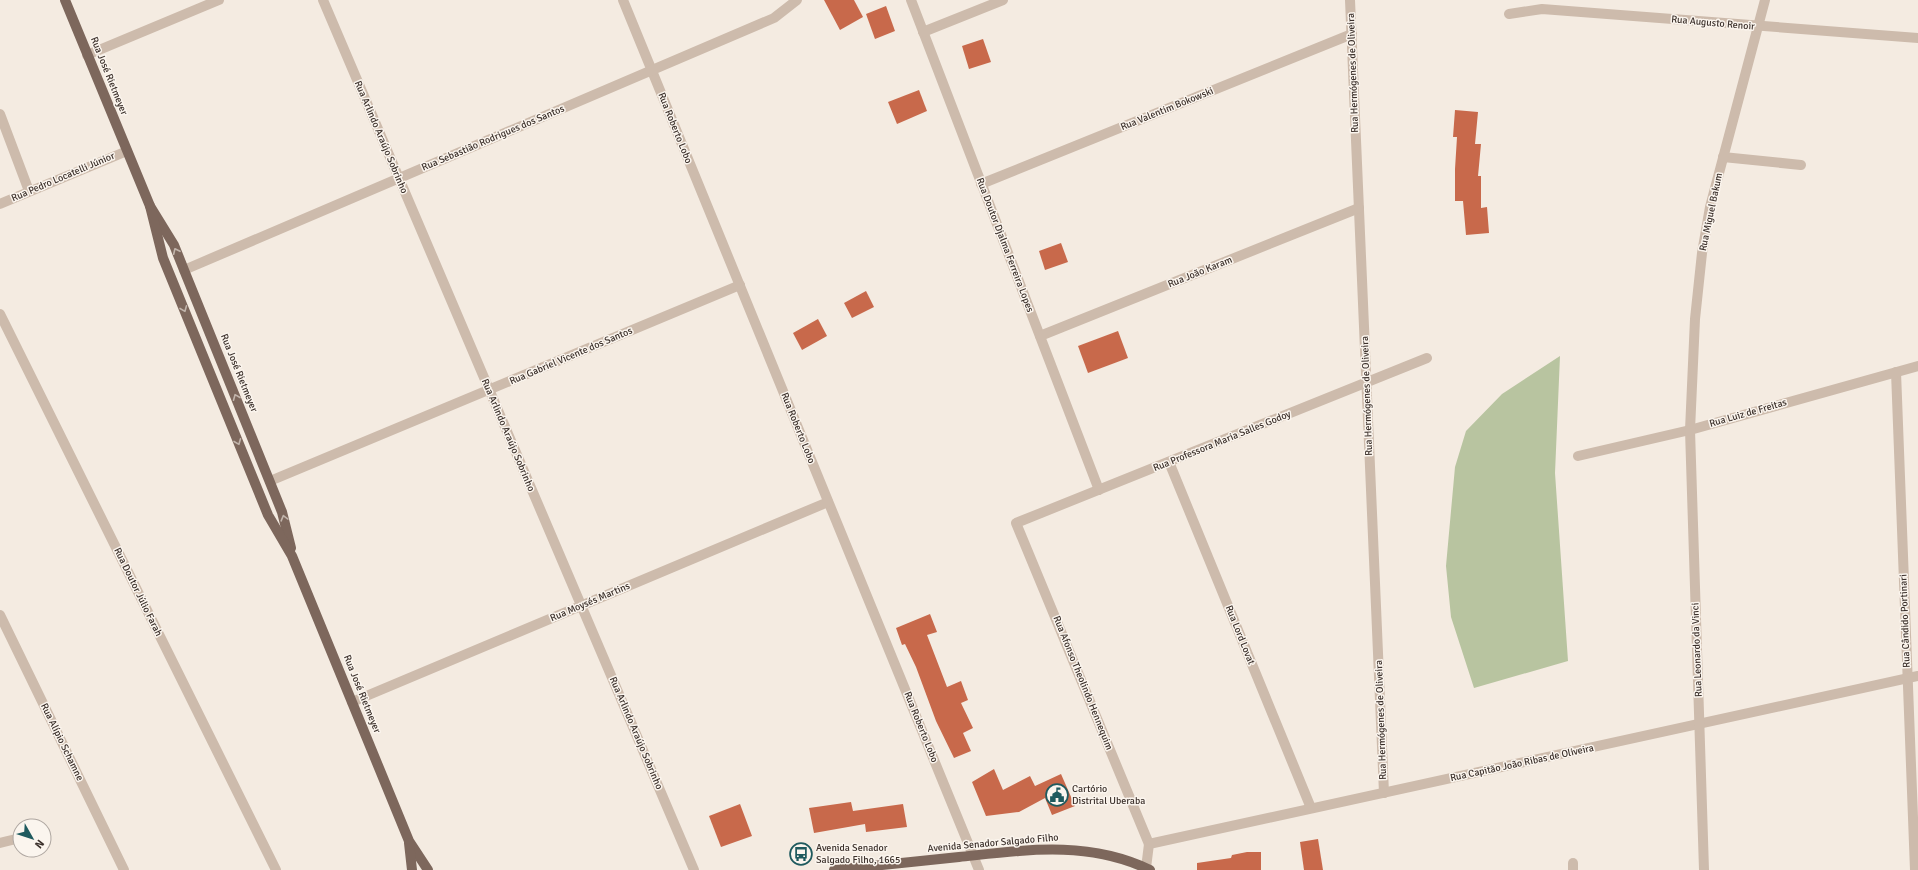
<svg xmlns="http://www.w3.org/2000/svg" width="1918" height="870" viewBox="0 0 1918 870" font-family="Signika,sans-serif">
<style>
.green{fill:#b8c4a0}
.building{fill:#c8694b}
.lines{fill:none;stroke-linecap:round;stroke-linejoin:round}
.minor{stroke:#cdbbac;stroke-width:10}
.major{stroke:#7d675c;stroke-width:10}
.oneway{stroke:#c2b5ac}
.labels{text-anchor:middle;dominant-baseline:central;stroke-width:3;stroke-linejoin:round;paint-order:stroke}
.street-label{font-size:10px;fill:#3b302b;stroke:#fbf5ee}
.poi-label{font-size:10px;fill:#3b302b;stroke:#fbf5ee;text-anchor:start}
</style>
<rect width="100%" height="100%" fill="#f4ebe1"/>
<path class="green" d="M1560,356L1555,473L1568,661L1474,688L1451,617L1446,566L1455,467L1466,431L1502,394Z"/>
<g class="building">
<path d="M824,0H854L863,17L840,30Z"/>
<path d="M886,6L895,31L875,39L866,14Z"/>
<path d="M983,39L991,62L969,69L962,46Z"/>
<path d="M919,90L927,111L897,124L888,102Z"/>
<path d="M1455,110L1478,112L1475,144H1481L1478,176H1481V208L1487,207L1489,233L1466,235L1463,201H1455V169L1457,137H1453Z"/>
<path d="M1061,243L1068,262L1045,270L1039,251Z"/>
<path d="M866,291L874,307L852,318L844,303Z"/>
<path d="M818,319L827,336L802,350L793,333Z"/>
<path d="M1118,331L1128,358L1088,373L1078,346Z"/>
<path d="M930,614L937,632L927,635L947,687L961,681L968,700L961,703L973,728L963,733L971,751L954,758L936,721L916,667L905,644L902,645L896,628Z"/>
<path d="M994,769L1003,790L1030,776L1035,786L1061,774L1075,806L1052,815L1045,798L1019,812L986,816L972,782Z"/>
<path d="M851,802L853,811L903,804L907,827L866,832L865,824L814,833L809,808Z"/>
<path d="M740,804L752,836L721,847L709,816Z"/>
<path d="M1318,839L1323,870H1304L1300,842Z"/>
<path d="M1247,852H1261V870H1197V863L1231,858L1232,855Z"/>
</g>
<g class="lines">
<g class="minor">
<path d="M323,0L694,870"/>
<path d="M623,0L979,870"/>
<path d="M911,0L1099,490"/>
<path d="M1350,0L1384,793"/>
<path d="M1509,14L1542,9L1918,38"/>
<path d="M923,32L1003,0"/>
<path d="M87,55L219,0"/>
<path d="M0,114L29,191"/>
<path d="M1723,157L1801,165"/>
<path d="M981,184L1352,34"/>
<path d="M0,204L127,151"/>
<path d="M184,270L774,18L797,0"/>
<path d="M0,314L276,870"/>
<path d="M1040,336L1359,208"/>
<path d="M1896,372L1915,870"/>
<path d="M1578,456L1690,430L1918,366"/>
<path d="M1169,462L1311,808"/>
<path d="M270,481L740,285"/>
<path d="M0,615L124,870"/>
<path d="M352,702L828,502"/>
<path d="M0,843L20,838"/>
<path d="M1149,844L1016,523L1427,358"/>
<path d="M1573,863V870"/>
<path d="M1146,868L1149,844L1918,676"/>
<path d="M1704,870L1690,430L1695,319L1702,253L1710,207L1765,0"/>
</g>
<g class="major">
<path d="M65,0L150,206L174,245L184,270L282,512L291,548"/>
<path d="M150,206L163,258L268,515L292,556L409,841L428,870"/>
<path d="M409,843L412,870"/>
<path d="M834,870C876,866 917,861 959,857C1025,850 1088,840 1150,870"/>
</g>
</g>
<defs><path id="oneway-chevron" d="M-2-3.5L2.5 0L-2 3.5" fill="none" stroke-width="1.6" stroke-linecap="round" stroke-linejoin="round"/></defs>
<g class="oneway">
<use href="#oneway-chevron" transform="translate(176 251) rotate(-115)"/>
<use href="#oneway-chevron" transform="translate(184 309) rotate(68)"/>
<use href="#oneway-chevron" transform="translate(236 397) rotate(-112)"/>
<use href="#oneway-chevron" transform="translate(238 442) rotate(68)"/>
<use href="#oneway-chevron" transform="translate(284 518) rotate(-105)"/>
</g>
<defs>
<g id="civic-ring" transform="scale(1.15)"><circle r="9.5" fill="#fbf5ee" stroke="#1f5a5e" stroke-width="1.5"/><path d="M-.6-6.5H3V-4.5H.6V-3L4-1V1h2V6H-6V1h2V-1L-.6-3ZM-1.2 2.5V6h2.4V2.5Z" fill="#1f5a5e"/></g>
<g id="bus-ring" transform="scale(1.15)"><circle r="9.5" fill="#fbf5ee" stroke="#1f5a5e" stroke-width="1.5"/><path d="M-5-6H5V4H4V6H2V4H-2V6H-4V4H-5ZM-3.5-4V0h7V-4ZM-3.5 1.2v1.5H-2V1.2ZM2 1.2v1.5H3.5V1.2Z" fill="#1f5a5e"/></g>
</defs>
<g fill-rule="evenodd">
<use href="#civic-ring" x="1057" y="795"/>
<use href="#bus-ring" x="801" y="854"/>
</g>
<g class="labels">
<g class="street-label">
<text transform="translate(1713 23) rotate(5)">Rua Augusto Renoir</text>
<text transform="translate(1353 73) rotate(-92)">Rua Hermógenes de Oliveira</text>
<text transform="translate(109 76) rotate(68)">Rua José Rietmeyer</text>
<text transform="translate(1167 109) rotate(-22)">Rua Valentim Bokowski</text>
<text transform="translate(675 128) rotate(68)">Rua Roberto Lobo</text>
<text transform="translate(381 137) rotate(67)">Rua Arlindo Araújo Sobrinho</text>
<text transform="translate(493 138) rotate(-23)">Rua Sebastião Rodrigues dos Santos</text>
<text transform="translate(63 177) rotate(-23)">Rua Pedro Locatelli Júnior</text>
<text transform="translate(1711 212) rotate(-78)">Rua Miguel Bakum</text>
<text transform="translate(1005 245) rotate(69)">Rua Doutor Djalma Ferreira Lopes</text>
<text transform="translate(1200 272) rotate(-22)">Rua João Karam</text>
<text transform="translate(571 356) rotate(-23)">Rua Gabriel Vicente dos Santos</text>
<text transform="translate(239 373) rotate(68)">Rua José Rietmeyer</text>
<text transform="translate(1367 396) rotate(-92)">Rua Hermógenes de Oliveira</text>
<text transform="translate(1748 413) rotate(-16)">Rua Luiz de Freitas</text>
<text transform="translate(798 428) rotate(68)">Rua Roberto Lobo</text>
<text transform="translate(508 435) rotate(67)">Rua Arlindo Araújo Sobrinho</text>
<text transform="translate(1222 441) rotate(-22)">Rua Professora Maria Salles Godoy</text>
<text transform="translate(138 592) rotate(64)">Rua Doutor Júlio Farah</text>
<text transform="translate(590 602) rotate(-23)">Rua Moysés Martins</text>
<text transform="translate(1905 621) rotate(-92)">Rua Cândido Portinari</text>
<text transform="translate(1240 635) rotate(68)">Rua Lord Lovat</text>
<text transform="translate(1697 650) rotate(-92)">Rua Leonardo da Vinci</text>
<text transform="translate(1083 683) rotate(68)">Rua Afonso Theolindo Hennequim</text>
<text transform="translate(362 694) rotate(68)">Rua José Rietmeyer</text>
<text transform="translate(1381 720) rotate(-92)">Rua Hermógenes de Oliveira</text>
<text transform="translate(921 727) rotate(68)">Rua Roberto Lobo</text>
<text transform="translate(636 733) rotate(67)">Rua Arlindo Araújo Sobrinho</text>
<text transform="translate(62 742) rotate(64)">Rua Alípio Schamne</text>
<text transform="translate(1522 763) rotate(-12)">Rua Capitão João Ribas de Oliveira</text>
<text transform="translate(993 843) rotate(-5)">Avenida Senador Salgado Filho</text>
</g>
<g class="poi-label">
<text x="1072" y="789">Cartório<tspan x="1072" dy="12">Distrital Uberaba</tspan></text>
<text x="816" y="848">Avenida Senador<tspan x="816" dy="12">Salgado Filho, 1665</tspan></text>
</g>
</g>
<g transform="translate(32 838) rotate(129)"><circle r="19" fill="#fbf5ee" stroke="#aea6a0"/>
<path d="M0-3L7 15L0 10L-7 15Z" fill="#1f5a5e"/>
<text y="-6" font-size="11" font-weight="bold" text-anchor="middle" fill="#3b302b">N</text>
</g>
</svg>
